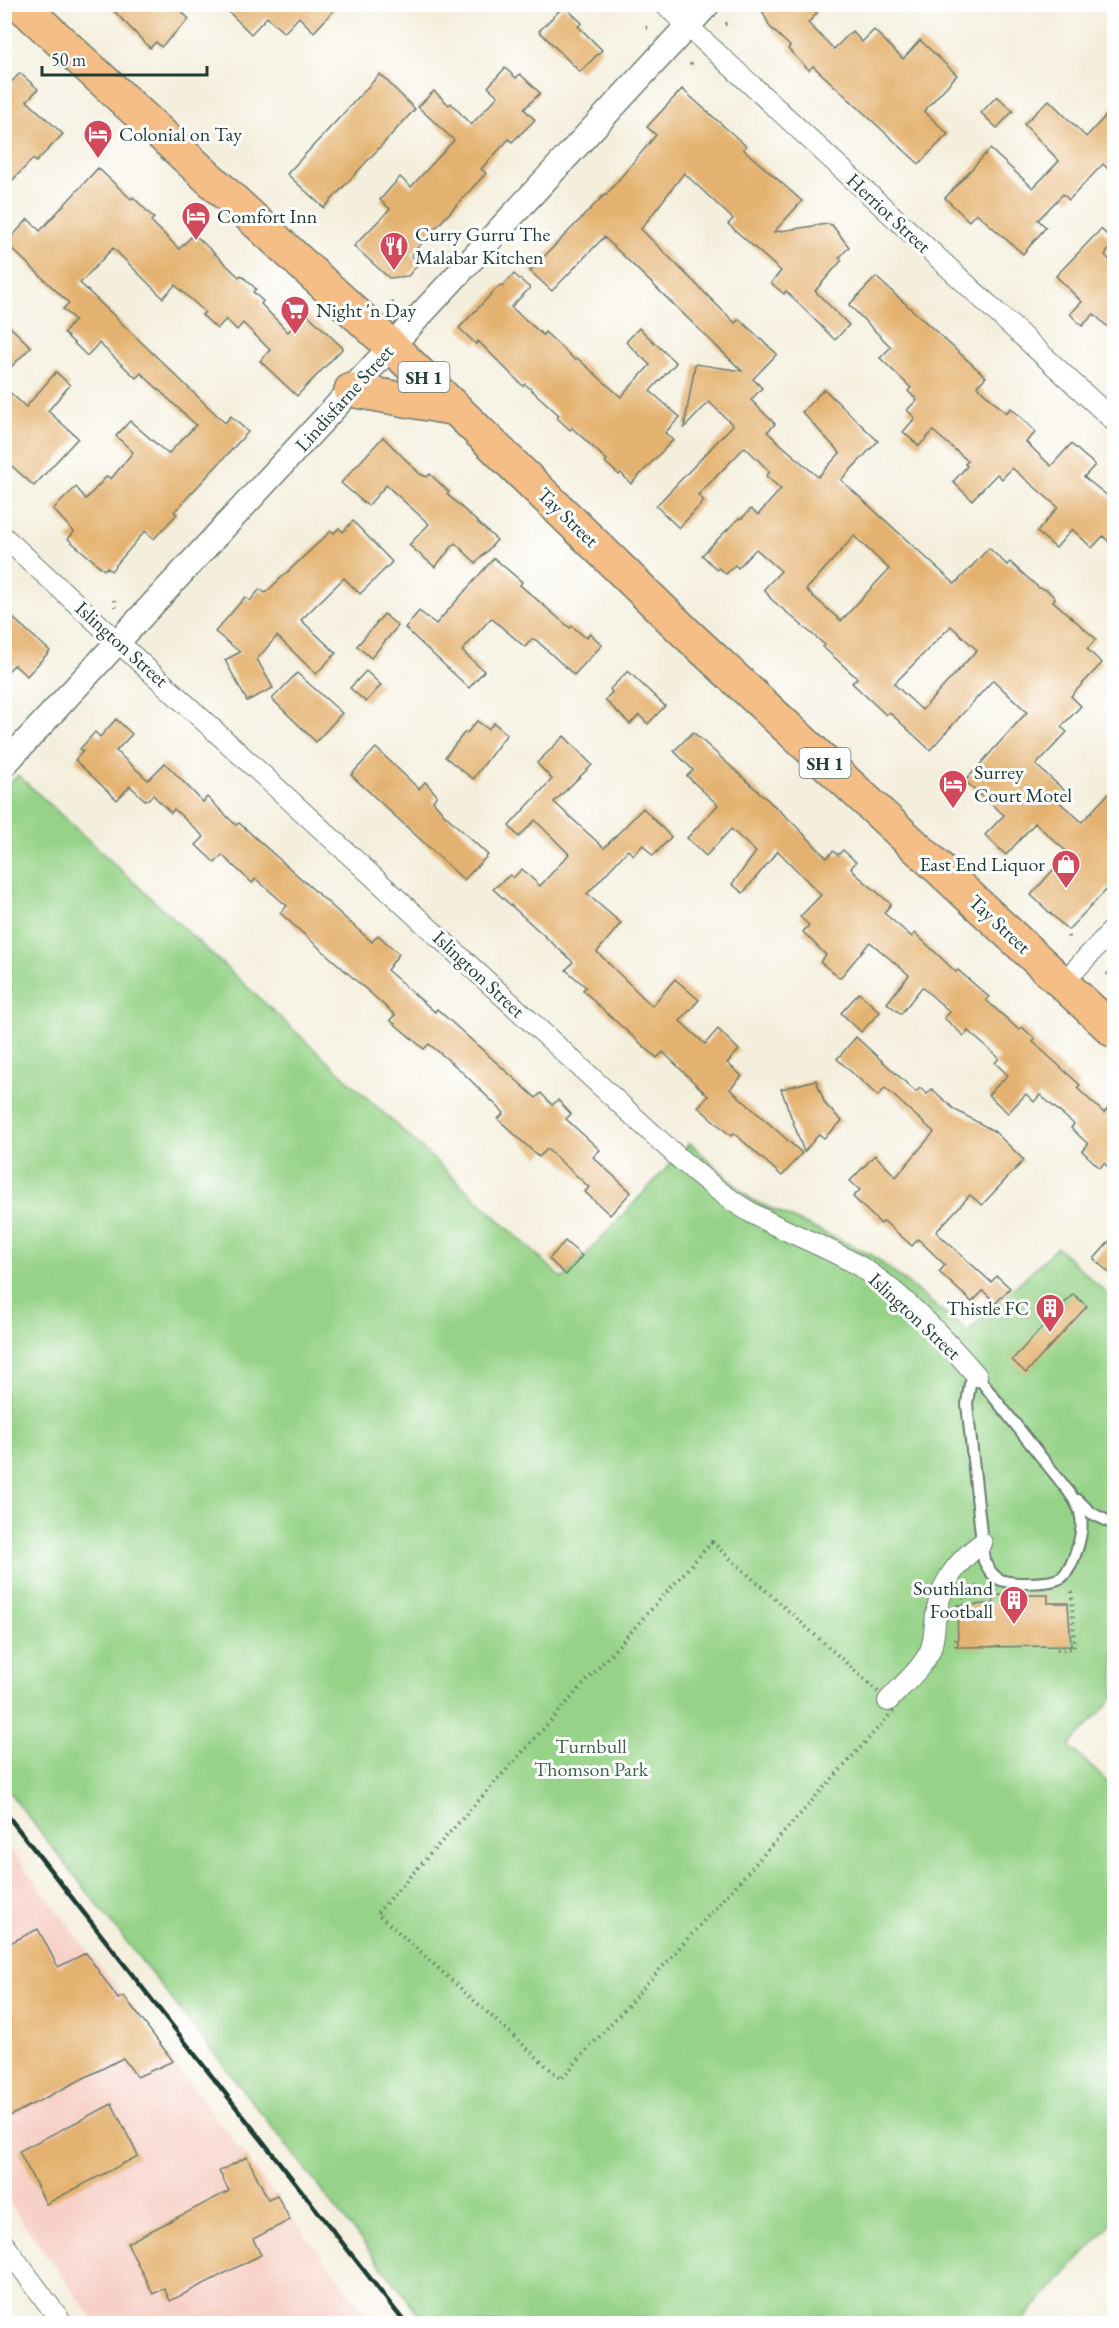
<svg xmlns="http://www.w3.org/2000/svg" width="1119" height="2328" viewBox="0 0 1119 2328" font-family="'EB Garamond',serif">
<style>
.built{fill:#f7d1c7}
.green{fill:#96d388;stroke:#5a885e;stroke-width:1.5}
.building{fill:#e4b270;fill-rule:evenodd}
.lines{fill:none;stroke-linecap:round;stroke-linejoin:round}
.service-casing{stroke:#6a7b6f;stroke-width:14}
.minor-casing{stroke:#6a7b6f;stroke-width:22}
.tertiary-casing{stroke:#6a7b6f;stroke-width:27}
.trunk-casing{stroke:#6a7b6f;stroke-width:36}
.path{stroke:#6a7b6f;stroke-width:4;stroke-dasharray:1.5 4.5;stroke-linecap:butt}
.service{stroke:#fff;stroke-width:10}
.minor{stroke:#fff;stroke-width:20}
.tertiary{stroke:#fff;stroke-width:24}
.trunk{stroke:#f6be87;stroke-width:33}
.rail{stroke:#1f3d34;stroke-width:4.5}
.labels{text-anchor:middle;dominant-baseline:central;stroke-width:6;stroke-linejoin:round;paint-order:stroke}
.shield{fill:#fff;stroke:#627771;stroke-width:1.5}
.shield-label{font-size:18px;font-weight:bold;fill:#1f3d34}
.poi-label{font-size:20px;fill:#1f3d34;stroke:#fff;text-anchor:start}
.street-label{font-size:20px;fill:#1f3d34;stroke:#fff}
.park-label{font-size:20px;fill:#3d6249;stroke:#fff}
</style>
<rect width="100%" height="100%" fill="#fff"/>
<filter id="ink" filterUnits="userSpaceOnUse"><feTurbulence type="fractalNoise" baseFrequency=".0167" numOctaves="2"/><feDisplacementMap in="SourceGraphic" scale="12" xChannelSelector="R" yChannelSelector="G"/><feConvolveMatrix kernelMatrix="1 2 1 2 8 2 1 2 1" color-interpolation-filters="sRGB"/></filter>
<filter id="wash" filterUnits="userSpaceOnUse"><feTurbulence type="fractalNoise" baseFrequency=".008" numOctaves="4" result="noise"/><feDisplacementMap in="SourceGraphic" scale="24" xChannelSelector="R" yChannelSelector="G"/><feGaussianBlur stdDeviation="1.35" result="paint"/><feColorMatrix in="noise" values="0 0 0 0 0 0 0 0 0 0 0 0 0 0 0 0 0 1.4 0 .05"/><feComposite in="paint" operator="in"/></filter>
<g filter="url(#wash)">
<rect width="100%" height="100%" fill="#f4efdd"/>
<path class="built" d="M4,1841L373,2323H96L5,2198Z"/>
<path class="green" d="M18,775L563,1279L690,1143L752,1200L872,1255L968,1332L1057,1247L1114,1300V1697L1069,1746L1114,1788V2221L1020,2323H426L5,1787L4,789Z"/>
<g id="blocks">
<g class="building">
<path d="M107,4H174L189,19L161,47L156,42L150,48Z"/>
<path d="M221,4H340L314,32L299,17L284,33L267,17L251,34Z"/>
<path d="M759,4H807L817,13L808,23L834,49L852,31L862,42L874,30L903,59L920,40L957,75L924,111L948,134L919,164L813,66L809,70L788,49L790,46L770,27Z"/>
<path d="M564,6L582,23L578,26L602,50L580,72L539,31Z"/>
<path d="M505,68L516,78L520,74L540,93L524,109L535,120L512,142L509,139L481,169L486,173L411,255L419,263L408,276L389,278L354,246L390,209L380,200L400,177L411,187L454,140L418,107L434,91L449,105L451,103L471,125L498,96L488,87Z"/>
<path d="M20,73L38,89L27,101L63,134L36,162L33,159L4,189V90Z"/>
<path d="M380,74L415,109L324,208L287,174Z"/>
<path d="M682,89L746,146L743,149L802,201L774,232L827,224L832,225L849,247L839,258L842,260L815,291L849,325L835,340L786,291L784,294L771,283L781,271L728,224L733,219L684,173L641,229L735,323L739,319L777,354L753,379L762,388L751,400L775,424L767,432L818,477L840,453L802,412L824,389L878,441L841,480L955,584L989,548L1007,565L1010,562L1039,588L1047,590L1055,598L1053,601L1096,639L1087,649L1102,663L1071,696L1081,706L1061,727L1067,732L1036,765L1065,791L1057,800L1082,822L1114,788V882L1068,930L1031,895L1068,853L1035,823L1006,855L985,835L1004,815L965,781L1027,712L993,680L930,750L889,712L886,715L852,683L857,678L823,647L825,645L771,599L764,589L781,571L756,549L738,568L735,565L726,574L719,568L717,570L702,555L739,518L741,519L751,509L758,515L781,489L766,476L770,472L745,447L698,495L704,501L679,528L656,506L733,425L709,402L684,428L695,364L742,371L604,237L552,291L530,271L605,194L606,195L656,135L647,127ZM854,536L889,569L841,621L806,590ZM951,626L977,650L922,710L894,684Z"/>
<path d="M997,96L1013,111L997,128L981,113Z"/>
<path d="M1049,100L1086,137L1114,107V175L1103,164L1069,200L1063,194L1038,220L1046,227L1023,254L976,213L969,221L945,198L990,149L1033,188L1059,161L1024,124Z"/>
<path d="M98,168L131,199L133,197L154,218L151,221L179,249L194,234L239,277L241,275L256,289L253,292L263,301L261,304L288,332L306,313L343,348L297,396L260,361L270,350L243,323L237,330L226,319L217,329L202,315L205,312L175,285L163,298L113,248L80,283L225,423L231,416L248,432L174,512L177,514L154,539L145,531L111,571L107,567L104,570L68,539L74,532L53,509L76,487L86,499L107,476L111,479L133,452L116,436L130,421L168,454L196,425L141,373L136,378L99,343L87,356L64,333L75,320L63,309L69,303L6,243L28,219L40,231Z"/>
<path d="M1101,229L1114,242L1105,255L1114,265V333L1094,314L1082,326L1070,314L1082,302L1056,276Z"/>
<path d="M514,274L530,288L511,307L543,335L545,332L575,360L577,358L621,397L650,365L626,342L639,328L676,363L650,391L680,417L665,433L673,440L631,484L621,473L619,475L605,462L607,460L572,428L570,430L557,418L559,415L525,384L523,386L478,341L476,344L459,328L500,285L502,287Z"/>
<path d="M876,277L986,377L977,386L1006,413L1011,408L1036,432L1026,442L1051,466L1071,444L1095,465L1084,477L1114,501V547L1103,536L1092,548L1072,529L1056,548L1037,532L1058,507L1012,468L1002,479L997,474L972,500L953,482L967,466L965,464L968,461L933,431L919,446L903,432L915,418L907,410L917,400L908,391L911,388L880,358L891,347L849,305Z"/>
<path d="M4,321L31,347L4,374Z"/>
<path d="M56,372L70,385L48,411L78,438L34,486L4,459V387L26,407Z"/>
<path d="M383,437L420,474L427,477L430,474L449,492L447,494L497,540L476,563L455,543L435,567L409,545L429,524L386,485L368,506L341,483Z"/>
<path d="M353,521L392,562L360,594L344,578L301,620L336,653L316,674L277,636L257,659L273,688L247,701L225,660L240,652L215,632L245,597L250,601L260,589L265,593L331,531L334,533L339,528L343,532Z"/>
<path d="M494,558L522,582L520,585L570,628L572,626L586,638L590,633L602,645L574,675L536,640L532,639L525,647L491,618L462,651L484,671L469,688L405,628L419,611L436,624Z"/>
<path d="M4,610L50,651L27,676L14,665L4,675Z"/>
<path d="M384,614L398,626L371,658L357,646Z"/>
<path d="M366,671L381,685L366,702L350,688Z"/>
<path d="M628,671L665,706L648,724L639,715L630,724L605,700L612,692L610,689Z"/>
<path d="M297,673L342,713L316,742L272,699Z"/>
<path d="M116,719L132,734L116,751L148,780L165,763L203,802L207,797L236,825L239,823L372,942L378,935L399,954L387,970L435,1012L437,1009L536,1098L541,1093L552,1105L558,1100L571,1114L566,1119L600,1150L593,1157L631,1192L610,1215L585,1192L589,1187L547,1149L539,1157L498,1119L504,1113L459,1069L429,1044L424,1049L390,1020L395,1015L280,913L287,906L256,879L252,883L222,855L215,863L196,845L204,837L174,809L171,813L153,795L146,801L130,786L117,800L75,760L83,751L80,749L95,732L100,737Z"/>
<path d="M477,721L488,729L494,723L507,734L473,779L445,757L465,732L467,733Z"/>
<path d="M693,732L792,822L827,858L833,851L838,855L843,850L856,862L851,868L857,875L891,904L884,913L912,937L915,933L956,972L958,970L989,997L986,1000L1019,1030L1022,1027L1035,1039L1033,1042L1080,1085L1077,1088L1104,1113L1114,1102V1173L1104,1163L1100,1168L1082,1151L1088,1144L1071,1128L1074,1124L1040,1095L1034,1102L1026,1094L1008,1113L988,1095L1008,1075L995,1063L999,1058L968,1031L964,1036L944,1018L950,1012L922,987L901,1014L887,1003L909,975L870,942L840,978L820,962L826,955L803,932L809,925L800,917L821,895L778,851L743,893L732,884L756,852L731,829L706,856L687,838L718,805L687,776L693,770L674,751Z"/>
<path d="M564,736L592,765L554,802L604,848L643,808L671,837L653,856L643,845L633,855L628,850L587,894L621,923L597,952L652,1006L675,979L699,1000L680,1021L705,1044L718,1029L739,1050L727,1063L742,1076L730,1089L802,1153L782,1176L734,1133L731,1136L698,1107L708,1096L663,1052L657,1058L602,1009L583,990L586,987L566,970L573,962L493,889L510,875L513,878L522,869L540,886L569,854L535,820L519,837L509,826L552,779L537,763Z"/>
<path d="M376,748L419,789L425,782L437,795L433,801L444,814L488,855L464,880L351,775Z"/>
<path d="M859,993L880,1012L861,1032L841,1013Z"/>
<path d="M856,1037L916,1092L920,1088L927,1094L932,1089L955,1110L994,1131L1024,1160L982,1205L970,1195L936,1232L991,1282L997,1276L1010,1288L996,1303L983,1291L972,1302L939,1272L945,1265L918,1239L912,1246L884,1221L881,1224L853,1197L860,1190L850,1181L875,1155L896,1177L934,1132L885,1088L878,1096L837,1059Z"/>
<path d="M816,1080L825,1104L842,1121L824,1138L819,1134L804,1152L781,1089Z"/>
<path d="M1114,1236V1277L1094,1259Z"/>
<path d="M565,1241L582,1256L566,1275L549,1259Z"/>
<path d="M1073,1294L1087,1306L1026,1373L1012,1360Z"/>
<path d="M993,1595H1048V1603H1068L1071,1646L958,1647L957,1605L994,1604Z"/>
<path d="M38,1929L58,1967L86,1953L118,1999L124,1996L173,2061L137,2077L123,2058L4,2119V1946Z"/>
<path d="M112,2104L138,2156L46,2204L19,2151Z"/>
<path d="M247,2157L268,2199L277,2195L290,2220L253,2239L261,2255L170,2301L164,2288L153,2294L127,2243L229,2191L219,2171Z"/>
</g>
</g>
</g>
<g filter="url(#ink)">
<use href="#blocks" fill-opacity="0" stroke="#6a7b6f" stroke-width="1.5"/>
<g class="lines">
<g class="service-casing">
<g id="service">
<path d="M977,1376L1069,1492C1074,1500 1080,1507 1081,1517C1084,1532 1074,1567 1062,1577C1052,1584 1009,1585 999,1579C991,1575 988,1568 984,1561L967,1404L970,1384Z"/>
<path d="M1078,1500L1091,1513L1114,1524"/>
</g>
</g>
<g class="minor-casing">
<g id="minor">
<path d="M664,4L1114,421"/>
<path d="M4,537L680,1159C704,1179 729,1201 757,1216C792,1235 831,1248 864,1269C904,1295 946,1340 977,1376"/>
<path d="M1063,983L1114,928"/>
<path d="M888,1701C902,1685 921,1670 930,1651C935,1639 934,1627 936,1614C942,1582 956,1562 982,1543"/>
<path d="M4,2244L63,2324"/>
</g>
</g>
<g class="tertiary-casing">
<path id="tertiary" d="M4,765L708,4"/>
</g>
<g class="trunk-casing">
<g id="trunk">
<path d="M20,4L391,346L686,633L1114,1031"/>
<path d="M351,390L456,409"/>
</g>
</g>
<g class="path">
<path d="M725,24L731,25"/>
<path d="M646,28L650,27"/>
<path d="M691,63L692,69"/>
<path d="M392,302L394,305"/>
<path d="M114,600L115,607"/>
<path d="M1068,936L1069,940"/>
<path d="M1107,973L1110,975"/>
<path d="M712,1542L896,1708L561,2079L377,1913Z"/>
<path d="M962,1598L980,1584"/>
<path d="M956,1639V1651"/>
<path d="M1057,1650L1074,1648L1072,1590"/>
</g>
<use href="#service" class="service"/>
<use href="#minor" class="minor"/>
<use href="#tertiary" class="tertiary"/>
<use href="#trunk" class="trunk"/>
<path class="rail" d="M4,1811L406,2324"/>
</g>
</g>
<defs>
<g id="hotel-pin" transform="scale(1.5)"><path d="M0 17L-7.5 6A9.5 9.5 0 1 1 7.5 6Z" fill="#d1495b" stroke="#fff"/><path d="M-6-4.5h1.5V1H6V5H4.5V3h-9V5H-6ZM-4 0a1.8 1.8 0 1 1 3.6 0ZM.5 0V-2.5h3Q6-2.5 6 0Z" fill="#fff"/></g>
<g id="restaurant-pin" transform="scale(1.5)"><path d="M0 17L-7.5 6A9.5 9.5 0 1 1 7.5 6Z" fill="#d1495b" stroke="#fff"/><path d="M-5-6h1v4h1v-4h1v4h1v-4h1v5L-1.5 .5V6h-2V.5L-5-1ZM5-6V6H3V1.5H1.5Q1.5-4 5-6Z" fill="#fff"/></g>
<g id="supermarket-pin" transform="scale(1.5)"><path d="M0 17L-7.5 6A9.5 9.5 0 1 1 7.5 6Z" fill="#d1495b" stroke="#fff"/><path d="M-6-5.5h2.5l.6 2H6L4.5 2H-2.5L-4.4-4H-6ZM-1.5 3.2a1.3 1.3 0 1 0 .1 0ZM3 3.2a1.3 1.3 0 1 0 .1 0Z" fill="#fff"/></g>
<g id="shop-pin" transform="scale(1.5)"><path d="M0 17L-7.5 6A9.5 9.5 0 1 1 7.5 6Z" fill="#d1495b" stroke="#fff"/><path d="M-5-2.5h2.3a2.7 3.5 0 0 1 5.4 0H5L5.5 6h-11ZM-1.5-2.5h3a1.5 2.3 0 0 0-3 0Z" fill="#fff"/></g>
<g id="building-pin" transform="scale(1.5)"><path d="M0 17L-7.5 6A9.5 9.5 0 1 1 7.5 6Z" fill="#d1495b" stroke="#fff"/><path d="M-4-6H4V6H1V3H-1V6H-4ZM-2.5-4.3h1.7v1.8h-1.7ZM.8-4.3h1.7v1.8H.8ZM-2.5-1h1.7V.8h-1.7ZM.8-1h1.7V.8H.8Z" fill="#fff"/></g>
</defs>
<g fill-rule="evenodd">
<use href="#hotel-pin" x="98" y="134"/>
<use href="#hotel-pin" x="196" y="216"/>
<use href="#restaurant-pin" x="394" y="246"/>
<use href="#supermarket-pin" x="295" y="310"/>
<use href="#hotel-pin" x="953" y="784"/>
<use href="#shop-pin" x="1066" y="864"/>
<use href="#building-pin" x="1050" y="1308"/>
<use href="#building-pin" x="1014" y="1600"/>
</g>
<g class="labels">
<g class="shield">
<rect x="398.5" y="362" width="51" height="30" rx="4.5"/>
<rect x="799.5" y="748" width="51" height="30" rx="4.5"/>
</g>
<g class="shield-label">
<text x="424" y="377">SH 1</text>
<text x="825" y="763">SH 1</text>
</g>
<g class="poi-label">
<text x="119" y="134">Colonial on Tay</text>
<text x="217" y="216">Comfort Inn</text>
<text x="415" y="234">Curry Gurru The<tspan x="415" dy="23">Malabar Kitchen</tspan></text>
<text x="316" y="310">Night 'n Day</text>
<text x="974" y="772">Surrey<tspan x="974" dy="23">Court Motel</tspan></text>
<text x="1045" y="864" text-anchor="end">East End Liquor</text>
<text x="1029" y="1308" text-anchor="end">Thistle FC</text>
<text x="993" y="1588" text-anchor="end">Southland<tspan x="993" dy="23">Football</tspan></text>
</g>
<g class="street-label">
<text transform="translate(889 213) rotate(43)">Herriot Street</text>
<text transform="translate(344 398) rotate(-48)">Lindisfarne Street</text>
<text transform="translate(568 517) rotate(44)">Tay Street</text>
<text transform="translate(122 644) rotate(42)">Islington Street</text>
<text transform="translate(1000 924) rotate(43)">Tay Street</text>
<text transform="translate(479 974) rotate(43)">Islington Street</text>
<text transform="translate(915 1316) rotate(43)">Islington Street</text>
</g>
<g class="park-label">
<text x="591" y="1746">Turnbull<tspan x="591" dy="23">Thomson Park</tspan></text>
</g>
</g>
<rect width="1119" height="2328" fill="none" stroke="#fff" stroke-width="24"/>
<path d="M42 66v9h165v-9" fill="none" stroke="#1f3d34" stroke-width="3"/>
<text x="51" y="66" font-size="18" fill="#1f3d34" stroke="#ffffff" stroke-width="4.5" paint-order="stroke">50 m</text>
</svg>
